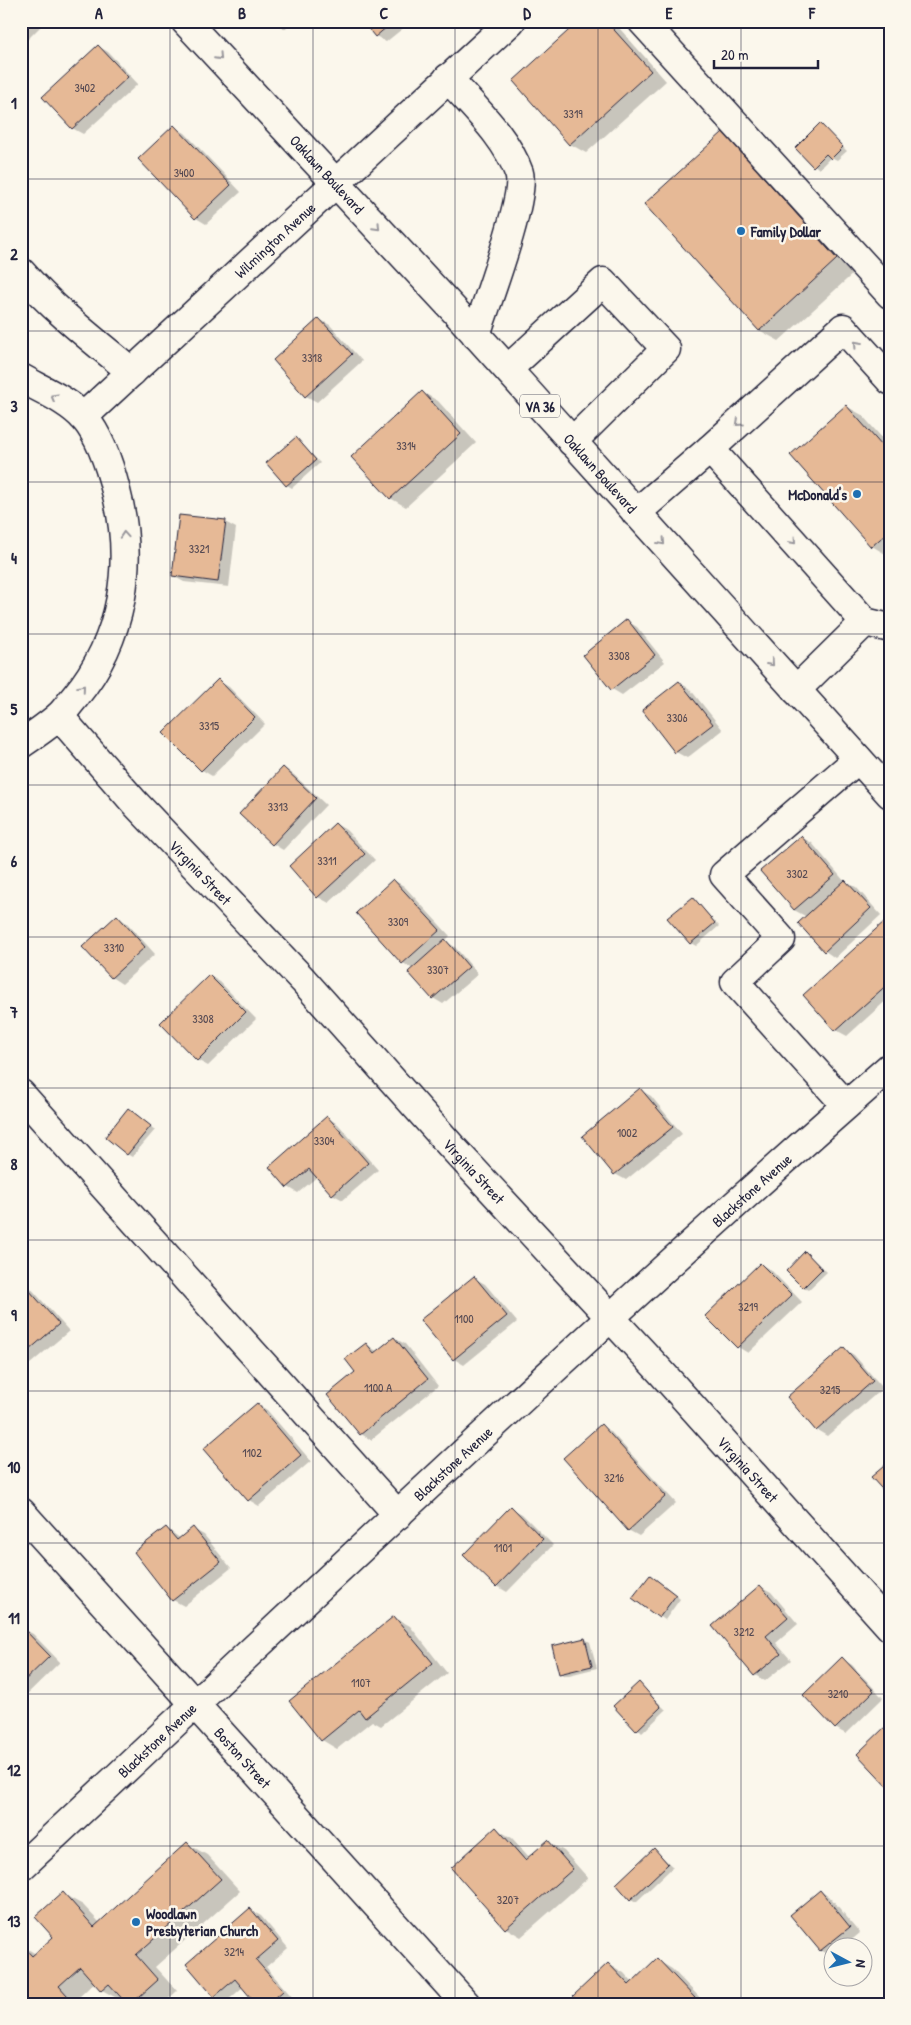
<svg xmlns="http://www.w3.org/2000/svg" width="911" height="2025" viewBox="0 0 911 2025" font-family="'Patrick Hand',sans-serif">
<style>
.shadow{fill:#0003}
.building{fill:#e6b996;stroke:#22223b}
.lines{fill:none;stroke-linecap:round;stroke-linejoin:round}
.minor-casing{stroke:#22223b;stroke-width:31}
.highway-casing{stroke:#22223b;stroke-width:31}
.minor{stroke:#fbf7ec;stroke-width:28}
.highway{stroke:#fbf7ec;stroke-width:28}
.oneway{stroke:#99979c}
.grid{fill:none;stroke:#22223b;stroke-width:1;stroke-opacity:0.55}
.poi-dot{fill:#1f6fb2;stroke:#fbf7ec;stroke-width:2}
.labels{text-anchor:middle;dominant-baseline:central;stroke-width:5;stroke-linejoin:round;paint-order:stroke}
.number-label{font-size:12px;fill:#534852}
.shield{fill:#fbf7ec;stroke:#636270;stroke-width:1}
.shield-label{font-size:14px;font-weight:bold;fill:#22223b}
.street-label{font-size:15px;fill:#22223b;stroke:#fbf7ec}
.poi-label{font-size:15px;font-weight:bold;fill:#22223b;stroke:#fbf7ec;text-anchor:start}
.neatline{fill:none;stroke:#22223b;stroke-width:2}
.grid-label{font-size:16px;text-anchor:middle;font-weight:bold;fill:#22223b}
</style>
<rect width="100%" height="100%" fill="#fbf7ec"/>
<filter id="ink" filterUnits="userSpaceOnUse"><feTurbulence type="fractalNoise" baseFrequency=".02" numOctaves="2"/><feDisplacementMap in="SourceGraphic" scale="10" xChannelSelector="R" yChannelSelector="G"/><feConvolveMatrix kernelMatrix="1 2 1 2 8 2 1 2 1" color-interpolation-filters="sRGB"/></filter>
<g filter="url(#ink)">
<g class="shadow">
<path d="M21,21H46L21,46Z"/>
<path d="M273,21H292L285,29Z"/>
<path d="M364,21H412L386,42L376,36Z"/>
<path d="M581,21H613L666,81L586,153L570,144Z"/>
<path d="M98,46L108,52L138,84L83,134L72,128Z"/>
<path d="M820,125L847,151L837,160L831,157L819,169L796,148Z"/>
<path d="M174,127L185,133L241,192L206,224L196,218L140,159Z"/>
<path d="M723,133L742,145L856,271L779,341L759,330Z"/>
<path d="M319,319L330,325L362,361L317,402L306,396L274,361Z"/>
<path d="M422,392L438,401L476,443L406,507L390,498Z"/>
<path d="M846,406L862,415L890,447V553L887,555L872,546Z"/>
<path d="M296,438L320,463L292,488L287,485Z"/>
<path d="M225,522L236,528L229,587L184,582L173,576Z"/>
<path d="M627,621L637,627L665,662L622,695L612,689Z"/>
<path d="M219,681L229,687L265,724L212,776L202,770Z"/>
<path d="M679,682L690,689L723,730L687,758L676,752L643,710Z"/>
<path d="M284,768L294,775L326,805L283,850L273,844Z"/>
<path d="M336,824L346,830L375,860L329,903L318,897Z"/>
<path d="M801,837L812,843L845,882L856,887L881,915L835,958L825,951L800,923L807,917L794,910Z"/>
<path d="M393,880L404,886L450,936L445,941L455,947L478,974L443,1004L433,998L413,969L403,963L357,913Z"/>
<path d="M693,898L719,926L696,946L691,943Z"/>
<path d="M117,917L127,923L155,954L122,984L111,977Z"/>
<path d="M886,922L890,925V997L847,1036L836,1030Z"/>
<path d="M21,924L26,928L21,934Z"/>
<path d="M210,976L220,982L256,1019L208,1066L197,1060Z"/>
<path d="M640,1090L651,1096L682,1134L626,1180L615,1174L584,1136Z"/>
<path d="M134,1113L155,1130L132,1157L127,1154Z"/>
<path d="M327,1118L338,1124L378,1170L343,1200L332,1194L318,1176L298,1193L288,1187Z"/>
<path d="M806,1253L827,1272L808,1290L803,1287Z"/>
<path d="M760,1264L771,1270L802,1302L748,1353L738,1347Z"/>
<path d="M21,1277L69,1331L30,1364L21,1359Z"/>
<path d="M474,1278L485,1284L517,1322L464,1365L454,1359Z"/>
<path d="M394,1338L405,1344L438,1386L371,1440L361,1434L357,1372L366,1344L378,1352Z"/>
<path d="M844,1349L854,1355L883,1388L827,1436L817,1430Z"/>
<path d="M257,1404L267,1410L311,1461L259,1506L249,1500Z"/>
<path d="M601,1426L611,1432L676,1503L639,1536L628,1530Z"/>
<path d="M511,1508L522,1514L553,1545L507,1592L497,1586Z"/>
<path d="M166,1528L181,1539L193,1529L204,1535L231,1568L184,1606L173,1600Z"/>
<path d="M656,1579L680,1599L665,1620L634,1598Z"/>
<path d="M760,1586L771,1592L798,1624L776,1643L791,1660L765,1681L755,1675Z"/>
<path d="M394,1617L410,1626L447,1673L381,1726L372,1721L337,1749L322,1740Z"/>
<path d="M22,1628L33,1634L60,1662L21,1700Z"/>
<path d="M585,1639L590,1642L597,1668L565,1676L560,1673Z"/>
<path d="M842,1659L852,1665L883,1698L846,1734L835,1728Z"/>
<path d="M639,1684L666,1710L642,1733L615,1706Z"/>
<path d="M496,1829L512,1838L530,1858L548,1842L564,1851L588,1878L521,1937L506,1928Z"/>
<path d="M188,1844L207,1855L240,1891L155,1967L177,1991L163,2004H129L124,1999L122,2001L102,1990L95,1982L78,1998L83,2004H21V1945L36,1954L55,1937L63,1894L83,1905L100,1923Z"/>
<path d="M654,1850L673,1867L636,1902L631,1899Z"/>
<path d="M820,1891L831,1898L860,1933L842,1948H834V1955L831,1957L820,1950Z"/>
<path d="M250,1910L261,1916L288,1948L266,1967L293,1998L286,2004H258L243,1987L226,2002L215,1996Z"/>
<path d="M657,1960L672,1969L706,2004H582L609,1964L624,1973L633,1983Z"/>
</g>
<g class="building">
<path d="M362,21H394L375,37Z"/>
<path d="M579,21H606L651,71L569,145L513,81Z"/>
<path d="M98,45L128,77L72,129L42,97Z"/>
<path d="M820,123L843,147L831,159L826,154L813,167L795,148Z"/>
<path d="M174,125L231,185L195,219L138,159Z"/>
<path d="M723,132L837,259L759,331L644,204Z"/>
<path d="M319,318L352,354L305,397L273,360Z"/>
<path d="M422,391L461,434L390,499L351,457Z"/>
<path d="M846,405L890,455V535L888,532L871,547L790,455Z"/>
<path d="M296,437L316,460L286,486L266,463Z"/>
<path d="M179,515L226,520L218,582L172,576Z"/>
<path d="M627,619L655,655L611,690L583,655Z"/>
<path d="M218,679L255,717L201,771L163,733Z"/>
<path d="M679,681L713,724L675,753L642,710Z"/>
<path d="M283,767L316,798L272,845L239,814Z"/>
<path d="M335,823L365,854L317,898L289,866Z"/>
<path d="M801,836L835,875L794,910L760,871Z"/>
<path d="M393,879L440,930L402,964L356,913Z"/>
<path d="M845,880L871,908L824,952L798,923Z"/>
<path d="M693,897L715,923L690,944L667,918Z"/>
<path d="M117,915L145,947L111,978L82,947Z"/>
<path d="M885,921L890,926V982L835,1031L803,995Z"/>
<path d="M445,939L469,967L432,999L408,972Z"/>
<path d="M209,975L246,1012L197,1061L160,1023Z"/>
<path d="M640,1088L673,1127L614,1175L582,1136Z"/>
<path d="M128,1108L151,1126L127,1155L105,1137Z"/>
<path d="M327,1116L368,1163L332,1195L309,1169L287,1188L269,1167Z"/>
<path d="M805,1251L822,1269L803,1288L786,1271Z"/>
<path d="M760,1263L792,1295L737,1348L705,1316Z"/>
<path d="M474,1276L507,1316L453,1360L420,1320Z"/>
<path d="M21,1281L59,1324L21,1357Z"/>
<path d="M394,1337L428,1379L360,1435L327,1395L355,1372L345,1359L366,1343L374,1353Z"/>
<path d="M844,1347L873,1381L816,1431L787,1397Z"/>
<path d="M257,1403L301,1455L248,1501L203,1449Z"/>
<path d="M601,1424L666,1496L628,1531L563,1458Z"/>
<path d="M890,1461V1498L871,1477Z"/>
<path d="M511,1506L543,1539L496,1587L463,1555Z"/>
<path d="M166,1527L177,1540L193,1527L221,1562L172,1601L134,1552Z"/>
<path d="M650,1575L676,1595L659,1618L632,1598Z"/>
<path d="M760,1585L788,1617L766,1636L781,1654L754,1676L712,1626Z"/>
<path d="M394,1616L433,1663L365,1718L359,1710L321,1741L289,1701Z"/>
<path d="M22,1627L50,1656L21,1684V1628Z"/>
<path d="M585,1638L592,1666L559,1674L552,1646Z"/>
<path d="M842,1657L874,1691L835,1729L803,1695Z"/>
<path d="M639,1682L661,1707L636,1731L613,1706Z"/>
<path d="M888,1724L890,1726V1789L857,1754Z"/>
<path d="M496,1827L525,1860L548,1840L573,1869L505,1929L451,1868Z"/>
<path d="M187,1842L221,1879L136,1955L158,1980L131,2004H127L109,1984L101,1991L80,1967L59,1986L75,2004H21V1944L32,1956L53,1937L35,1917L63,1892L94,1927Z"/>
<path d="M654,1848L668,1864L630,1900L616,1884Z"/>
<path d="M820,1890L850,1927L820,1951L790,1915Z"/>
<path d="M250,1908L278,1941L256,1960L283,1991L268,2004H256L235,1979L214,1997L186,1964Z"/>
<path d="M657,1958L695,1998L689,2004H581L573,1996L608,1963L629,1985Z"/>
</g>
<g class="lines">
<g class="minor-casing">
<g id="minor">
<path d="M642,21L890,294"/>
<path d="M448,78C473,107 506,136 519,173C527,196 485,307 476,335"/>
<path d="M21,272C54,310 93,340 132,372"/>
<path d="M508,369L603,282L666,349L572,442"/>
<path d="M21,378C42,390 68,400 85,419C101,438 110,467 116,491C135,563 123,639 75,697C69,704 64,712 58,717C46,727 33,736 21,744"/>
<path d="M890,380L843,328L710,449L865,622L890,628"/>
<path id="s1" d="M83,417L511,21"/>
<path d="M636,513L710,449"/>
<path d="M796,690L865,622"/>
<path id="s2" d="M59,716L134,802L303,980L452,1147L661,1372L890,1627"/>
<path d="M21,1094L398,1515"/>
<path d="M846,1105L735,982L781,939L724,875L858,759"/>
<path id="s3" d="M21,1512L466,2004"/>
<path id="s4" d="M21,1867C309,1598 594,1326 890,1067"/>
</g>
</g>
<g class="highway-casing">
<g id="highway">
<path id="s5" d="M185,21L454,310L890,794"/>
</g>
</g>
<use href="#minor" class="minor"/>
<use href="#highway" class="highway"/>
</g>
<defs><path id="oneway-chevron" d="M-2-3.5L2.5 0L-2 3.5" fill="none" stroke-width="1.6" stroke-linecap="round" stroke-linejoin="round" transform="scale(1.25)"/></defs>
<g class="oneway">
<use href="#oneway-chevron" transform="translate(219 57) rotate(47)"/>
<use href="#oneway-chevron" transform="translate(377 227) rotate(47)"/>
<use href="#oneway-chevron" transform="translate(857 344) rotate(-132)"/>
<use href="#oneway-chevron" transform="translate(54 397) rotate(-151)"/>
<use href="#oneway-chevron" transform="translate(739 423) rotate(138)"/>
<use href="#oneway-chevron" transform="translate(124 535) rotate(-94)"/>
<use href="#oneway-chevron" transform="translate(793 541) rotate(48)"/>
<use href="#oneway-chevron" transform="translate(662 542) rotate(48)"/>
<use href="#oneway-chevron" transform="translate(771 663) rotate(48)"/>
<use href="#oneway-chevron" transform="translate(82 688) rotate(-50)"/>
</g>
</g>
<path class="grid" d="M170,21V2004M313,21V2004M455,21V2004M598,21V2004M741,21V2004M21,179H890M21,331H890M21,482H890M21,634H890M21,785H890M21,937H890M21,1088H890M21,1240H890M21,1391H890M21,1543H890M21,1694H890M21,1846H890"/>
<g class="poi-dot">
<circle cx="741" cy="231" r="5"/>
<circle cx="857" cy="494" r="5"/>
<circle cx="136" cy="1922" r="5"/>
</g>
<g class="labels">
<g class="number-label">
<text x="85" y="87">3402</text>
<text x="573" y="113">3319</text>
<text x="184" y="172">3400</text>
<text x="312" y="357">3318</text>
<text x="406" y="445">3314</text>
<text x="199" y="548">3321</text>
<text x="619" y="655">3308</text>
<text x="677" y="717">3306</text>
<text x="209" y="725">3315</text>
<text x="278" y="806">3313</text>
<text x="327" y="860">3311</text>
<text x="797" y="873">3302</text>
<text x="398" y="921">3309</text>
<text x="114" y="947">3310</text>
<text x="438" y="969">3307</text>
<text x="203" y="1018">3308</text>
<text x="627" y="1132">1002</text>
<text x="324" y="1140">3304</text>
<text x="748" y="1306">3219</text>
<text x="464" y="1318">1100</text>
<text x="378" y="1387">1100 A</text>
<text x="830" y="1389">3215</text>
<text x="252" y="1452">1102</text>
<text x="614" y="1477">3216</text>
<text x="503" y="1547">1101</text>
<text x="744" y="1631">3212</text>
<text x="361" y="1682">1107</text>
<text x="838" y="1693">3210</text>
<text x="508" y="1899">3207</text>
<text x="234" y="1951">3214</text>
</g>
<rect class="shield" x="520" y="394.5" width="40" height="23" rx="4"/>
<g class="shield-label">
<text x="540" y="406">VA 36</text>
</g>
<g class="street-label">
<text stroke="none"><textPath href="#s5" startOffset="209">Oaklawn Boulevard</textPath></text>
<text stroke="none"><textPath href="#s1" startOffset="261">Wilmington Avenue</textPath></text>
<text stroke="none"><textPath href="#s5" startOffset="614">Oaklawn Boulevard</textPath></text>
<text stroke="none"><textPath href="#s2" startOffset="211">Virginia Street</textPath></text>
<text stroke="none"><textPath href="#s2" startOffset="616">Virginia Street</textPath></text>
<text stroke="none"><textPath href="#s4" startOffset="996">Blackstone Avenue</textPath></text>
<text stroke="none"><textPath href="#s4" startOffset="591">Blackstone Avenue</textPath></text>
<text stroke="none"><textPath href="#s2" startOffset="1021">Virginia Street</textPath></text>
<text stroke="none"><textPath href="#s4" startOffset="186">Blackstone Avenue</textPath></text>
<text stroke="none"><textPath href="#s3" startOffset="331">Boston Street</textPath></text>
</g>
<g class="poi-label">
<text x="751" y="231">Family Dollar</text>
<text x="847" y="494" text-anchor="end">McDonald's</text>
<text x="146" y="1913">Woodlawn<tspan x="146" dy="17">Presbyterian Church</tspan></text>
</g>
</g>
<rect width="911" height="2025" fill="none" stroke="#fbf7ec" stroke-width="55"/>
<g transform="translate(848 1962) rotate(97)"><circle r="24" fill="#fbf7ec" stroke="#a4a2a5"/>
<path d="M0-4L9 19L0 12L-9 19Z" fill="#1f6fb2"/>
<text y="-8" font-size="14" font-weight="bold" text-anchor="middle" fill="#22223b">N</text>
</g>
<path d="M714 60v8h104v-8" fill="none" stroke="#22223b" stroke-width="2.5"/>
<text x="721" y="60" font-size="15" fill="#22223b" stroke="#fbf7ec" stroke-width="4" paint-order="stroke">20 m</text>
<rect x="28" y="28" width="856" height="1970" class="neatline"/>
<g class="grid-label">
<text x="99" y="19">A</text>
<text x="242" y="19">B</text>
<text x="384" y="19">C</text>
<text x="527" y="19">D</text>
<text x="669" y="19">E</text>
<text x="812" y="19">F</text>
<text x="14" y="109">1</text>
<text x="14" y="260">2</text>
<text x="14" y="412">3</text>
<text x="14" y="564">4</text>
<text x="14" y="715">5</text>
<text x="14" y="867">6</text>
<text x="14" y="1018">7</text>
<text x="14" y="1170">8</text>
<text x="14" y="1321">9</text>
<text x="14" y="1473">10</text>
<text x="14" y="1624">11</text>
<text x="14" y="1776">12</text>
<text x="14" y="1927">13</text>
</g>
</svg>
